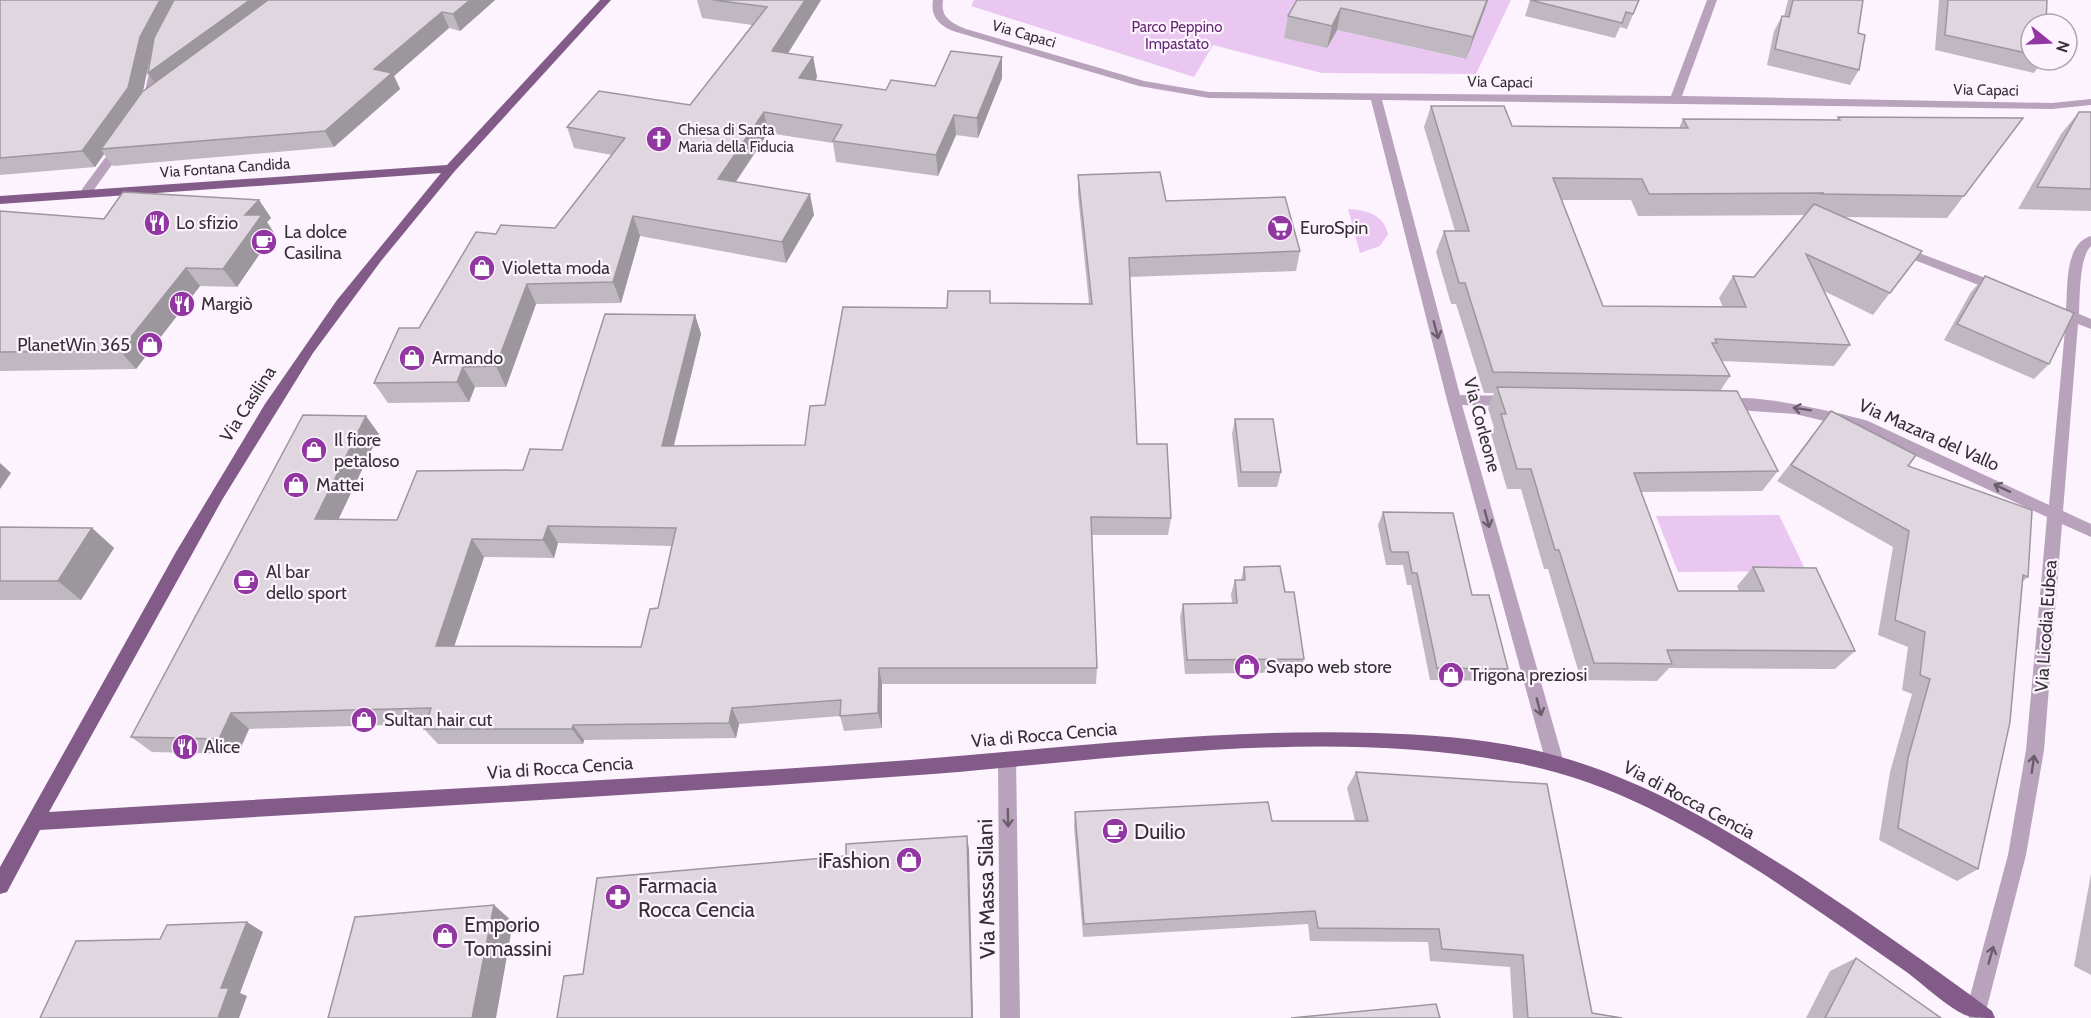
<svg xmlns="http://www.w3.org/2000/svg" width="2091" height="1018" viewBox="0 0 2091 1018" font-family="Cabin,sans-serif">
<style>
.green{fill:#eac7f1}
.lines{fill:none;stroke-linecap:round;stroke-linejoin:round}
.minor{fill:#b8a2bc;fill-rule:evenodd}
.major{fill:#825b89;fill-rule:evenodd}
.wall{fill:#c0b8c1;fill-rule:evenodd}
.shaded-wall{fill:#9c969d}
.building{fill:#dfd6e0;stroke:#9c969d;stroke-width:1.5;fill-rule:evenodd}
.oneway{stroke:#695e6a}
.labels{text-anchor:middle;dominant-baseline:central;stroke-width:4.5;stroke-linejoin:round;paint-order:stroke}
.far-park-label{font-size:15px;fill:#64296f;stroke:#fcf3fe}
.far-street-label{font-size:15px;fill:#343034;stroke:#fcf3fe}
.far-poi-label{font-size:15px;fill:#343034;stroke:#fcf3fe;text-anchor:start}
.poi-label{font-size:18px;fill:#343034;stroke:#fcf3fe;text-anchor:start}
.street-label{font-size:18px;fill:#343034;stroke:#fcf3fe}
.near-poi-label{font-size:21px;fill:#343034;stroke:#fcf3fe;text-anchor:start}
.near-street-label{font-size:21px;fill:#343034;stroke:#fcf3fe}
</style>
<rect width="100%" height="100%" fill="#fcf3fe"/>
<g class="green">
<path d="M974,0H1305L1337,30L1465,59L1442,0H1511L1476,74L1322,73L1213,45L1194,77L971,6Z"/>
<path d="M1348,209C1366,210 1383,214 1388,234L1380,246L1360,253Z"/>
<path d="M1779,515L1806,571L1678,572L1656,516Z"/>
</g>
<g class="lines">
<g class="minor">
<path d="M933,0H943C940,17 951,23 966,29L1144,81L1209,92L1671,96L1707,0H1717L1682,96L2052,103L2091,99V105L2052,109L1382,100L1460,395L1511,396L1518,401L1511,406L1462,405L1564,763L1561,769L1555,771L1549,769L1546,763L1447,400L1371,100L1209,98L1139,86L953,31C939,25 930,16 933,0Z"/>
<path d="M157,56L162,59L154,105L148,108L142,105L152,59Z"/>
<path d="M121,141L127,144L90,195H82V189L117,142Z"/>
<path d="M2091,236V246C2079,257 2080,298 2079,314L2091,319V329L2078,324L2063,511L2091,524V537L2062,524L2044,750L2026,855L1986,1011L1983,1018H1969L1966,1011L2008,855L2026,750L2047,517L1858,429L1795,414L1724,409L1717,404C1729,386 1846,414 1868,421L2049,505L2066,319L2056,313L2058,310L2066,309C2068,287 2064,244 2091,236Z"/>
<path d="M1898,245L2004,285L2005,288L1999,292L1994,291L1894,252L1892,249L1894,246Z"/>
<path d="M1007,752L1013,754L1016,760L1020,1018H1000L998,760L1001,754Z"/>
</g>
<path class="major" d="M600,0H611L454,172L381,261L313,353L222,500L49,812C336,794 624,781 910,760C1065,748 1220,728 1376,733C1436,735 1498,739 1557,756C1645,780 1724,828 1801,877C1866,920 1930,965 1992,1011L1995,1018C1985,1018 1974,1018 1965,1015C1946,1006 1925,986 1908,973C1861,940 1813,907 1765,875C1684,823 1601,776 1505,761C1307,727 1103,762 905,776C617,797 328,812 40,830L7,892L0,894V867L176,552L265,404L337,300L441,173L0,204V196L447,165Z"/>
</g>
<g class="wall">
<path d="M0,0H495L460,31L449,28L394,76L400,89L334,147L113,166L104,154L95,167L0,175ZM152,51L155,83L143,92L151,53Z"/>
<path d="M697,0H821L788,53L813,57L817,77L815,81L886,90L935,86L1002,57V78L978,138L956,135L938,176L836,162L833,143L768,133L736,182L814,215L786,263L640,236L621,303L536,304L506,387H475L469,402L388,403L374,383L496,234L555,228L612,155L574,148L567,127L690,105L752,25L702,18Z"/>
<path d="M1297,0H1488L1466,59L1337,30L1327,48L1284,38L1288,16Z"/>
<path d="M1530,0H1639L1627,29L1620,27L1615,38L1525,16Z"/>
<path d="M1788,0H1863L1858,33L1859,70L1850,85L1767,65L1774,31L1782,16H1784Z"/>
<path d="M1939,0H2047L2031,24V60H2043L2034,73L1935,50Z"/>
<path d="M1431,106L1512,126L1679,128L1683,119L1837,120L1838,117L2023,118L1947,218L1843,217L1922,251L1873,315L1824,291L1850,345L1834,366L1722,361L1730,376L1720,391L1778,471L1762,491L1641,492L1678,591H1739L1737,586L1753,567L1855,651L1835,669L1669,668L1657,681L1581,680L1548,569H1544L1521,489H1507L1491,434L1494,428L1488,408L1494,393H1484L1456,304H1451L1436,252L1444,231H1455L1424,127ZM1562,200H1631L1638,216L1805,215L1754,277L1733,276L1719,298L1723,307L1603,306Z"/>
<path d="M2079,112H2091V211L2018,209L2061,134Z"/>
<path d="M1078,175L1166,201L1300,251L1296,271L1130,277L1137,444L1171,518L1168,535H1092L1097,668L1096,684H882V728L844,731L840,716L739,724L736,738L584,740L583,744H438L424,729L426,724L249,729L238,754L152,752L131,737L379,434L338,520H397L523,470L562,450L695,315L701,334L674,446L805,445L825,405L947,308L991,303L1089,304L1078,195ZM558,543L672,546L658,608L641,647L454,646L484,557L554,558Z"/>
<path d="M259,200L271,218L267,222L274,233L237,287L200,286L136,369L0,371V211L104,219Z"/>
<path d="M1985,276L2049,364L2034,379L1944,340L1971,292Z"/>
<path d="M1831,411L1908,466L2028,577L2022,582L1978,869L1957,881L1879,840L1890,772L1912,694L1902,690L1908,647L1878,635L1893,547L1777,481Z"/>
<path d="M1235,419L1281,472L1277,487H1238L1232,434Z"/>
<path d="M1383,512L1472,595L1508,669L1500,681L1430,680L1411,585H1407L1403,565H1386L1378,525Z"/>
<path d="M0,527L92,528L114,548L81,600H0Z"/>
<path d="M1244,567L1285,592L1304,659L1300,672L1185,674L1180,617L1183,604L1232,603L1231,594L1235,580H1241Z"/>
<path d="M1356,772L1592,1013L1622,1018H1513L1510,967L1430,961L1428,942L1310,941L1308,924L1083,937L1074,827L1075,812L1272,821H1355L1347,788Z"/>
<path d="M2091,874V975L2074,966Z"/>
<path d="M1856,958L1941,1018H1806L1830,971Z"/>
</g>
<g class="shaded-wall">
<path d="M160,0H179L151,53L140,104L101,149L104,154L95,167L82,151L140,37Z"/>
<path d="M250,0H281L159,89L148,73Z"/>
<path d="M470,0H495L460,31L453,14Z"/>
<path d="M805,0H821L777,71L772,51Z"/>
<path d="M1487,0H1488L1485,9L1466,59L1473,37Z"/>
<path d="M1341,8L1337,30L1327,48L1332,26Z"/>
<path d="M442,12L449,28L394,76L400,89L334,147L325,131L374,69Z"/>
<path d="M813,57L817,77L802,99L799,78Z"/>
<path d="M1002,57V78L978,138L977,118Z"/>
<path d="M764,112L768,133L724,199L718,179Z"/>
<path d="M954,115L956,135L938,176L936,155Z"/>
<path d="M810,194L814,215L786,263L782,242Z"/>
<path d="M259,200L271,218L267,222L274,233L237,287L223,269L245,215Z"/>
<path d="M633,216L640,236L621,303L613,282Z"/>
<path d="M186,268L200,286L136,369L120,351Z"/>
<path d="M527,284L536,304L506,387L496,366Z"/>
<path d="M695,315L701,334L669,464L662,446Z"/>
<path d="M463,367L475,387L469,402L457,382Z"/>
<path d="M366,416L379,434L330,537L315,519Z"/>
<path d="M0,463L11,473L0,489Z"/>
<path d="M548,526L558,543L554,558L543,540Z"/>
<path d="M92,528L114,548L81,600L58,581Z"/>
<path d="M472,539L484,557L449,662L436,646Z"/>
<path d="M879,668L882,684V728L878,713Z"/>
<path d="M732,708L739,724L736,738L729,723Z"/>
<path d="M231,713L249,729L238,754L219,739Z"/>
<path d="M573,725L584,740L583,744L572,729Z"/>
<path d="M967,836L969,849L973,1018H972Z"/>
<path d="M494,905L513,922L496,1018H472Z"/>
<path d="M247,922L263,932L240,993L247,996L239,1018H218L221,988Z"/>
</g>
<g class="building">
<path d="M0,0H160L140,37L128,88L82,151L0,158Z"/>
<path d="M174,0H250L148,73L154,38Z"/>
<path d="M268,0H470L453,14L442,12L374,69L392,73L325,131L101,149L142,92Z"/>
<path d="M713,0H805L772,51L813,57L799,78L886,90L891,80L935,86L951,51L1002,57L977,118L954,115L936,155L833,141L842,125L764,112L718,179L810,194L782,242L633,216L613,282L527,284L496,366L463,367L457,382L374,383L399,328H419L476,232L496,234L501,225L555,228L625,138L567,127L599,91L690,105L767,7Z"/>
<path d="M1297,0H1487L1473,37L1341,8L1332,26L1288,16Z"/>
<path d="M1530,0H1639L1633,14L1626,12L1622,23Z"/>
<path d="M1793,0H1863L1858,33L1865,35L1859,70L1775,49L1782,16L1789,17Z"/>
<path d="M1948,0H2047L2046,24H2031V54L1945,35Z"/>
<path d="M1431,106H1504L1512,126L1688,128L1683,119L1840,120L1838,117L2023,118L1964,196L1822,194L1823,193L1649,194L1642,179L1553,178L1603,306L1746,307L1733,276L1754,277L1814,204L1922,251L1890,293L1806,254L1850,345L1715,339L1717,343H1712L1730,376L1493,372L1465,283H1459L1444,231H1469Z"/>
<path d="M2079,112H2091V189L2037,187Z"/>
<path d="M1160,172L1166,201L1285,197L1300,251L1129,258L1137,444H1167L1171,518L1091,517L1097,668H879L878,713L840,716L841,700L732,708L729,723L573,725L572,729H424L431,708L231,713L219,739L131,737L303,415L366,416L315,519L397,520L417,471L523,470L530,449L562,450L605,314L695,315L662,446L805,445L810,406L825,405L843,307L947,308L948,291H990V303L1092,304L1078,175ZM548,526L676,528L658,608L650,609L641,647L436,646L472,539L543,540Z"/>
<path d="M123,192L259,200L245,215H262L223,269L186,268L120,351L0,352V211L104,219Z"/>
<path d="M1985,276L2074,313L2049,364L1957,324Z"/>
<path d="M1497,387L1737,391L1778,471L1634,473L1678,591H1764L1753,567L1816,568L1855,651L1667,650L1672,664L1594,663L1559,550H1555L1531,469H1517L1501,414H1506Z"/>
<path d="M1831,411L1916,455L1908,466L2032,510L2028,577L2023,575L2010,722L1978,869L1898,828L1908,758L1930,679L1920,675L1925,632L1895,620L1909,531L1791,465Z"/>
<path d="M1235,419H1273L1281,472H1241Z"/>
<path d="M1383,512L1453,513L1472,595H1489L1508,669L1437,668L1417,573H1412L1408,552H1391Z"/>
<path d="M0,527L92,528L58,581H0Z"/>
<path d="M1280,566L1285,592H1294L1304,659L1187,660L1183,604L1237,603L1235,580H1245L1244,567Z"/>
<path d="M1356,772L1547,784L1592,1013L1622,1018H1528L1523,955L1442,949L1439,929L1318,928L1315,911L1084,924L1075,812L1268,802L1272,821H1368Z"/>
<path d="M967,836L972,1018H557L564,976L583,974L597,878L846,856V844Z"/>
<path d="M494,905L472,1018H328L355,917Z"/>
<path d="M247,922L221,988H229L218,1018H40L76,941L160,939L167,925Z"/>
<path d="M1856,958L1941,1018H1825Z"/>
<path d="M1436,1004L1440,1018H1291Z"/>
</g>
<defs><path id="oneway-shaft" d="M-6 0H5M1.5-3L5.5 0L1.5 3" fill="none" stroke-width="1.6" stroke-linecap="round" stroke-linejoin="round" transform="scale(1.5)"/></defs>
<g class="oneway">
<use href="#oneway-shaft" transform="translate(1436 330) rotate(75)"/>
<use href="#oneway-shaft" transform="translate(1802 409) rotate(-171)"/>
<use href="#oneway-shaft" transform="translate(2002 488) rotate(-155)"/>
<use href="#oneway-shaft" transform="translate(1487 519) rotate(75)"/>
<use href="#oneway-shaft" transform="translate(1539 707) rotate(75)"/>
<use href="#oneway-shaft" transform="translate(2033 764) rotate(-82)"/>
<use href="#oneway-shaft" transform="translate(1008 818) rotate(89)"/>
<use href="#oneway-shaft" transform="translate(1991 955) rotate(-74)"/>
</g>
<defs>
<g id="church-disc" transform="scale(1.35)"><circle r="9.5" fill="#9237a2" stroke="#fcf3fe"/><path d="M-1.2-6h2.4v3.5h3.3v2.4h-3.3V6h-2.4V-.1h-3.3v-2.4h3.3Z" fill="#fff"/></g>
<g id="restaurant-disc" transform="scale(1.35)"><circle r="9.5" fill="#9237a2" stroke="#fcf3fe"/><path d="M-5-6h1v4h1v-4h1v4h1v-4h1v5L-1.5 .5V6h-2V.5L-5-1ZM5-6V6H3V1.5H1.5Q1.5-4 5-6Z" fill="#fff"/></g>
<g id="supermarket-disc" transform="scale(1.35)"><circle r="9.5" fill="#9237a2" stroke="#fcf3fe"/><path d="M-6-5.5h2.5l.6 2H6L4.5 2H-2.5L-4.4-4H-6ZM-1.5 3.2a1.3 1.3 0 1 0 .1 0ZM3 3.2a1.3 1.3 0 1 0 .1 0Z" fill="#fff"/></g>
<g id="cafe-disc" transform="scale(1.35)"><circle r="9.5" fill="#9237a2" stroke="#fcf3fe"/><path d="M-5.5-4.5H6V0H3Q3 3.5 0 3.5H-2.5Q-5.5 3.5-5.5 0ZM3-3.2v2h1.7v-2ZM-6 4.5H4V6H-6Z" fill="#fff"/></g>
<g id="shop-disc" transform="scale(1.35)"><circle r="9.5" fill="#9237a2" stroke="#fcf3fe"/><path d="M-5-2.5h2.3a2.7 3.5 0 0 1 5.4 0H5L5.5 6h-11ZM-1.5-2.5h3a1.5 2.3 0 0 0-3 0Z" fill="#fff"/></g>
<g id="pharmacy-disc" transform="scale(1.35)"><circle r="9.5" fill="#9237a2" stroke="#fcf3fe"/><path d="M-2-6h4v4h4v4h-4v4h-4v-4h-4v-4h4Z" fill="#fff"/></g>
</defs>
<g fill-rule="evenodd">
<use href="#church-disc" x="659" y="139"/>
<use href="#restaurant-disc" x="157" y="223"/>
<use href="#supermarket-disc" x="1280" y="228"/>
<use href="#cafe-disc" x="264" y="242"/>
<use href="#shop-disc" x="482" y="268"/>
<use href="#restaurant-disc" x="182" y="304"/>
<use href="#shop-disc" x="150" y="345"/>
<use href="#shop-disc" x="412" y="358"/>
<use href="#shop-disc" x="314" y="450"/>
<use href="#shop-disc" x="296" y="485"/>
<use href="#cafe-disc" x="246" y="582"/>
<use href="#shop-disc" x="1247" y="667"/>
<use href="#shop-disc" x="1451" y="675"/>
<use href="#shop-disc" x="364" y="720"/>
<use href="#restaurant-disc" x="185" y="747"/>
<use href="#cafe-disc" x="1115" y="831"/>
<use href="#shop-disc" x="909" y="860"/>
<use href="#pharmacy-disc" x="618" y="897"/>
<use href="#shop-disc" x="445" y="936"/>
</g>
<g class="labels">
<g class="far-park-label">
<text x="1177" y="27">Parco Peppino<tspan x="1177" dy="17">Impastato</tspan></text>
</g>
<g class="far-street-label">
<text transform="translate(1024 34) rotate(16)">Via Capaci</text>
<text transform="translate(1500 82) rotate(1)">Via Capaci</text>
<text transform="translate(1986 90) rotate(1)">Via Capaci</text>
<text transform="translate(225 168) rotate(-4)">Via Fontana Candida</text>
</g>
<g class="far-poi-label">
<text x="678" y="130">Chiesa di Santa<tspan x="678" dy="17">Maria della Fiducia</tspan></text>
</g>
<g class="poi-label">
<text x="176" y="223">Lo sfizio</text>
<text x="1300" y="228">EuroSpin</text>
<text x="284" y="232">La dolce<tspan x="284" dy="21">Casilina</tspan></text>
<text x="502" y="268">Violetta moda</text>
<text x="201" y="304">Margiò</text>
<text x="130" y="345" text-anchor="end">PlanetWin 365</text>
<text x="432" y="358">Armando</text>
<text x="334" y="440">Il fiore<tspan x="334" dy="21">petaloso</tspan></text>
<text x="316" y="485">Mattei</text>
<text x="266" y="572">Al bar<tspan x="266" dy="21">dello sport</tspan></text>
<text x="1266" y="667">Svapo web store</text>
<text x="1470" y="675">Trigona preziosi</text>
<text x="384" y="720">Sultan hair cut</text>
<text x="204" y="747">Alice</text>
</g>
<g class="street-label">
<text transform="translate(248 404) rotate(-57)">Via Casilina</text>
<text transform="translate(1482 425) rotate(75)">Via Corleone</text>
<text transform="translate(1929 435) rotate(24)">Via Mazara del Vallo</text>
<text transform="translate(2046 626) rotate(-86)">Via Licodia Eubea</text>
<text transform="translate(1044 735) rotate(-5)">Via di Rocca Cencia</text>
<text transform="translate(560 768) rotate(-4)">Via di Rocca Cencia</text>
<text transform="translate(1689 800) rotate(28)">Via di Rocca Cencia</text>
</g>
<g class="near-poi-label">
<text x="1134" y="831">Duilio</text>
<text x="890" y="860" text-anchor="end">iFashion</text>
<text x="638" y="885">Farmacia<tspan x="638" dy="24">Rocca Cencia</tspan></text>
<text x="464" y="924">Emporio<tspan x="464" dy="24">Tomassini</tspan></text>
</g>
<g class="near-street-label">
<text transform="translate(986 889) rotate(-91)">Via Massa Silani</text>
</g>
</g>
<g transform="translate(2049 42) rotate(108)"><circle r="28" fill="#fcf3fe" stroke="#aca5ad" stroke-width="1.5"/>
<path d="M0-4.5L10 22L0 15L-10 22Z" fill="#9237a2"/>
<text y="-9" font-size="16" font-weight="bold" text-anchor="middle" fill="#343034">N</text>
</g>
</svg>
